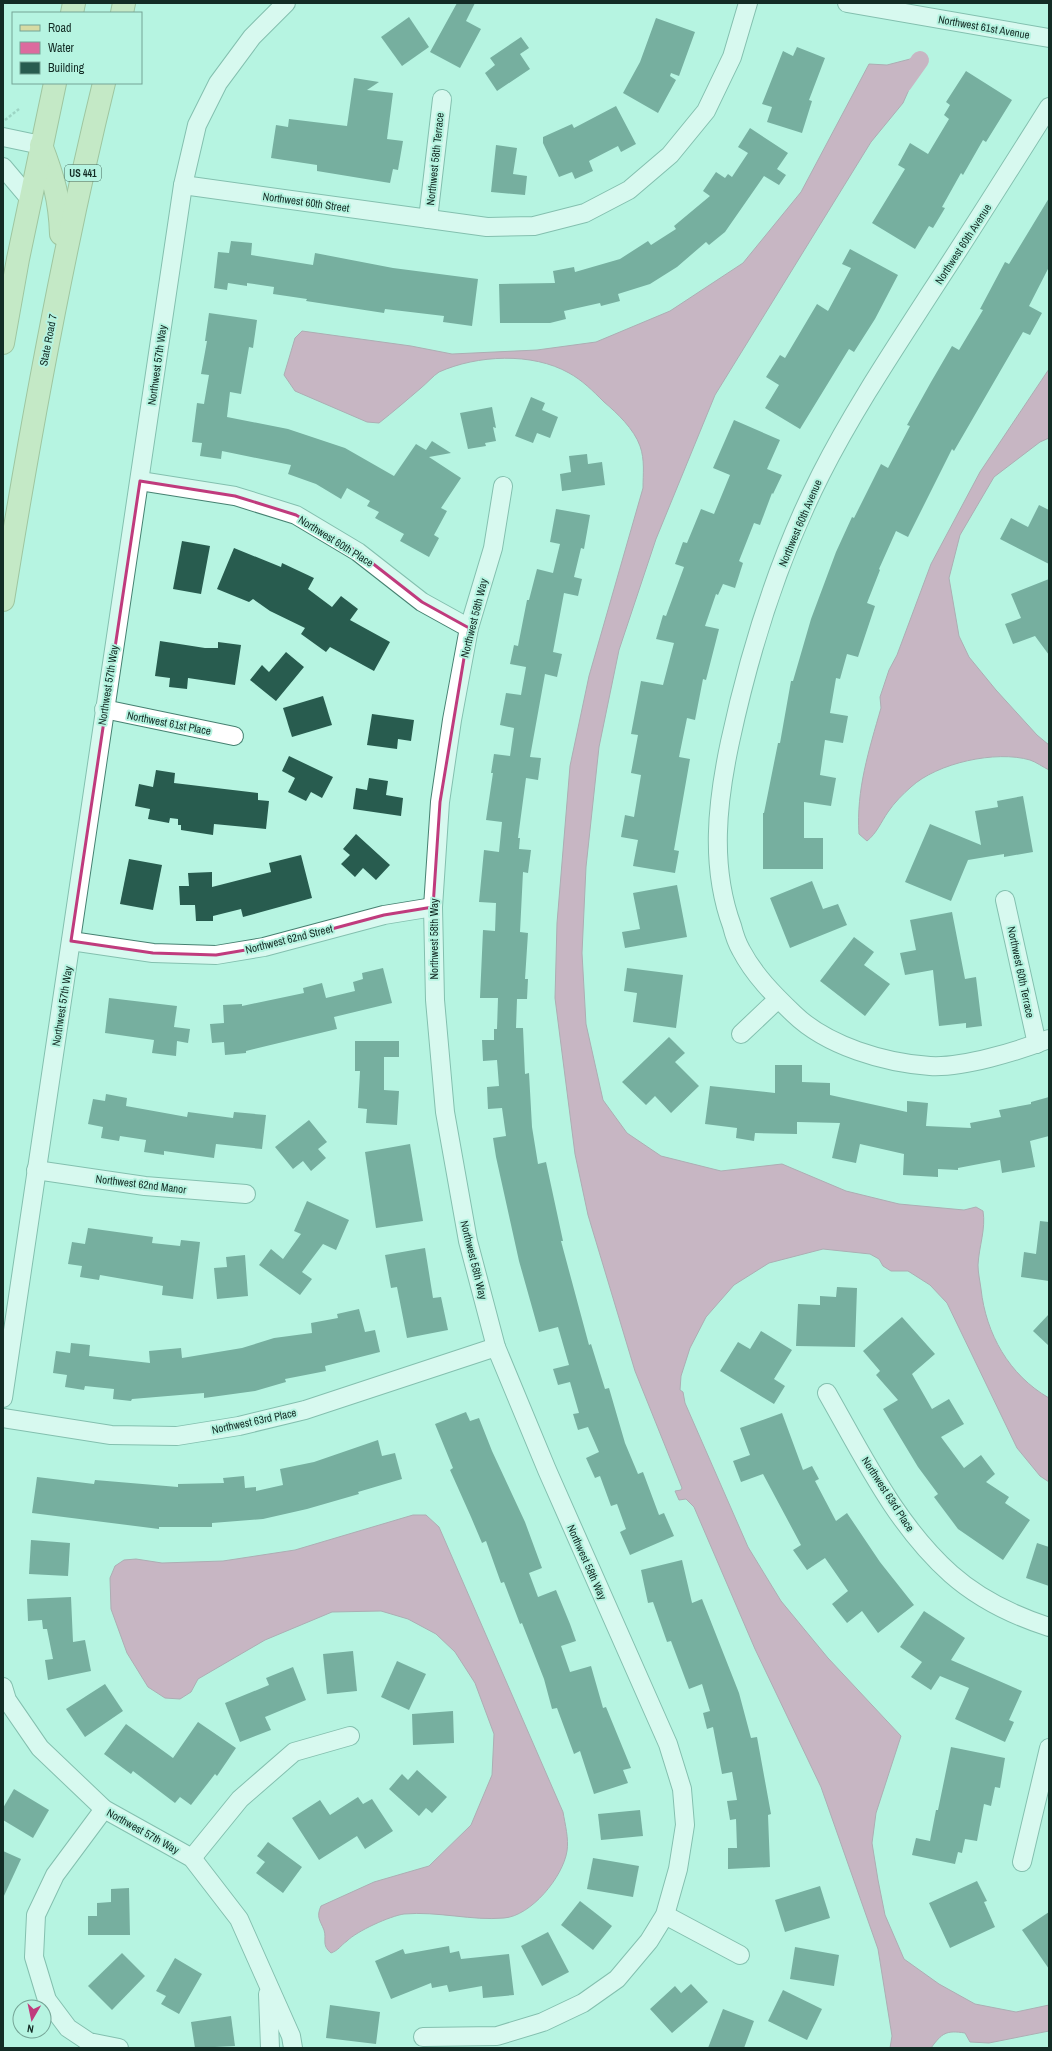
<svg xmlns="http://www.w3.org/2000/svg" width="1052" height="2051" viewBox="0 0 1052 2051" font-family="'Archivo Narrow',sans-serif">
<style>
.water{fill:#dc6b9e;stroke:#a0587a}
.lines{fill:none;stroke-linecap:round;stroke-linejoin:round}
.canal{stroke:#dc6b9e;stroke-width:18}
.building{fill:#285c4f}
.street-casing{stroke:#468171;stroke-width:20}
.primary-casing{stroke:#808e51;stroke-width:24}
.path{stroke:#7dafa0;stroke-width:2.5;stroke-dasharray:3 2;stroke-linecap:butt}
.street{stroke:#fff;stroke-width:18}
.primary{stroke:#d6dba4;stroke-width:22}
.marked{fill:none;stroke:#c03b7d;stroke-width:3;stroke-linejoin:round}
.labels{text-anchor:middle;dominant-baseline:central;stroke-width:4;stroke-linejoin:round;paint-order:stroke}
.shield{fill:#b6f4e1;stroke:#44685d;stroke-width:1}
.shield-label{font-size:10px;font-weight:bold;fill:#132c25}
.street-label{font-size:11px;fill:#132c25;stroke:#b6f4e1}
</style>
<rect width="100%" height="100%" fill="#b6f4e1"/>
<g class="water">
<path d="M914,58L919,67L903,103L871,142L715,395L656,539L619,650L599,747L586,867L582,953L586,1024L603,1100L627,1133L661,1156L721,1171L782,1164L846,1191L899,1204L964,1210L976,1207L983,1211C986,1229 979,1246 978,1265C978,1273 980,1281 981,1289C986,1334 1009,1375 1049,1398V1482L1040,1476L1017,1448L947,1303L930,1285L908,1271H891L883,1266L879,1259L870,1254L823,1249L769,1263L734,1285L706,1317L690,1348L681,1376L680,1390L683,1392L685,1403L748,1547L781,1601L828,1658L901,1736L876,1813L872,1843L878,1880L885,1915L904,1959L939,1984L975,2004L1016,2012L1049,2005V2031L989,2043L970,2042L965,2033C946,2030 942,2033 931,2048H890L892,2036L878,1949L821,1787L755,1649L694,1507L686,1499L679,1500L675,1491L681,1490L682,1488L635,1371L588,1215L575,1154L555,998L557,923L570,766L589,676L643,488C643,474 645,460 640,446C634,429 617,413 604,402C593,391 582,380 569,373C532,352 477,355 439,372C433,376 427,383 421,388C407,400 393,412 379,423L367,422L295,391L284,375L295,338L302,331L411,346L452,354L537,350L596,342L670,311L743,263L801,192L869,64L887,65Z"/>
<path d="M1049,369V438L1040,442L994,477L960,535L949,578L959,636L969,657L996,690L1037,735L1049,745V770C1043,767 1036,762 1030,760C996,750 937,763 911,787C903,794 894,803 888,812C881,822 877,833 867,841L859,834C856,790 869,750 881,708L880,697L889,670L897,655L931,564L980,472Z"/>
<path d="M413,1515H426L439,1527L563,1812C565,1824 569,1839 567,1851C563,1877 531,1916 504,1918C472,1921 438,1911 404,1914C390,1916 357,1931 347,1941C340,1946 339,1950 331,1953C321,1945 327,1939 324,1930C320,1920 316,1917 321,1906L374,1882L429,1866L471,1825L492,1775L494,1734L475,1683L455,1652L436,1634L408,1619L381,1611L332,1612L265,1640L198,1679L191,1692L180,1699L165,1698L148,1687L127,1653L111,1609L110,1578L115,1566L124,1560L136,1559L162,1563L223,1561L295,1550Z"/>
</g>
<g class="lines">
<path class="canal" d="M903,84L920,60"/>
</g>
<g class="building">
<path d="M457,3H475L466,21L481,29L460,68L430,52Z"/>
<path d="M409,17L429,47L402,66L381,37Z"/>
<path d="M656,18L695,32L679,76L671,73L670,76L676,80L658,113L623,93L640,62Z"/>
<path d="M521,37L529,48L520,54L530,69L497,91L485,73L495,65L490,58Z"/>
<path d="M797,47L825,58L809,100L812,101L802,133L767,122L772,107L762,104L783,51L793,56Z"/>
<path d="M966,71L1012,100L986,142L983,140L963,175L961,173L942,207L945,208L933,228L929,226L915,249L872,223L905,169L898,165L910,143L928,154L949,119L944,115L950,105L946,102Z"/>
<path d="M354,78L379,82L367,90L393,93L387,139L403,141L398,170L393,169L390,183L317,171V165L271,158L276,125L288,127L289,119L347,126Z"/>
<path d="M616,106L636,144L621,152L618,146L589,161L593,171L575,179L572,172L559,177L543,143V137L572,124L574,128Z"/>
<path d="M750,128L788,153L777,169L786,175L779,185L764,176L725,232L709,245L706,242L677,267L650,284L618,294L620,301L601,306L600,303L564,311L566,319L550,323H500L499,284L555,283L553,271L574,267L575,272L620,259L648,241L651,245L676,229L674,226L710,196L703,191L716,172L725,178L728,174L732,177L748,153L738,147Z"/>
<path d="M496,145L517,148L513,174L527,176L525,195L491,192Z"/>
<path d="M1049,198V267L1029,306L1042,313L1030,335L1023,332L954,451L952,449L908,537L896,531L879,569L880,570L867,603L875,606L858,657L847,654L840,679L836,678L830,713L848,716L843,743L825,740L820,775L836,778L831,806L804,802V838H823V869H763V813H764L778,743H780L791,681H793L811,619L836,552L852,517L854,518L881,464L888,468L910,426L907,425L931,382L952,346L959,350L983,310L980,309L1005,262L1009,264Z"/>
<path d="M231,241L252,243L251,255L313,265L315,253L393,268L478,279L472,326L443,322L444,316L385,309L384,313L306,301L307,299L273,294L274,287L247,283V286L228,283L227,290L214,288L218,252L229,253Z"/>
<path d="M850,249L898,275L875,319L854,352L849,349L800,429L765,408L779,385L766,377L780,355L785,358L817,304L828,311L851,268L842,264Z"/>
<path d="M209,313L257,320L253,348L249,347L241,394L230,392L227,417L288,429L345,448L394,476L416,444L426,450L432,441L451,453L429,457L461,478L441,508L447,511L434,535L439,538L429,557L400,541L404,534L375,518L379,512L367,506L370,501L347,488L341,499L316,484L288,474L291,465L222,451L221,459L200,456L202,443L192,442L197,403L204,404L209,375L201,374L207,341H205Z"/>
<path d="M531,397L545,403L542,410L558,417L550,438L537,433L533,443L515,436Z"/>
<path d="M492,407L496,428L493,427L496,441L485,443L486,446L468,449L460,413Z"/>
<path d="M734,420L780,440L767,469L782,475L773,494L772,493L760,525L754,523L739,561L743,563L735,588L723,584L718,595L716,594L705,626L719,629L706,680L703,679L695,720L687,718L679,757L690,759L674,850L679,851L675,873L633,866L638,840L621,837L625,815L634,817L641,775L631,773L638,735L631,734L641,681L663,685L674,643L656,639L663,615L666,616L684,567L675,564L683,542L687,543L701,509L714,514L730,475L713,468Z"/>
<path d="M587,454L588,464L602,462L605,485L562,491L560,474L571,472L569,456Z"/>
<path d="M1039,505L1049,510V564L1000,539L1011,518L1028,527Z"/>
<path d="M556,509L590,515L584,549L581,548L574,577L582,579L578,596L564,593L553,652L562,654L557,677L545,674L530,757L541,758L538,780L526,778L518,838H520L519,849L531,850L528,873L523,872L520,932L528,933L525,979H528L527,999H517L516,1028H523L525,1074L529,1073L532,1127L538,1164L546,1162L563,1241H561L589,1345L591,1344L605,1389L609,1388L625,1443L638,1474L643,1472L659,1515L664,1513L674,1536L630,1555L620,1532L626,1529L617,1504L611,1506L600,1476L595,1478L586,1458L599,1452L588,1427L578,1430L573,1414L579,1413L570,1382L558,1385L553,1369L569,1365L558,1327L539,1332L519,1261L496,1157L493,1138L506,1136L502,1108L488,1109L487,1087L499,1086L497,1060L483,1061L482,1040H494V1029H497L498,998H480L483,930L495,931L496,903L479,902L484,850L499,852L502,822L486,820L493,773H491L494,754L510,756L514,728L500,725L506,693L521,695L526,667L510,664L514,645L518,646L527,600H529L537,569L553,573L560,544L550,542Z"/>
<path d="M182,541L210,546L201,594L173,589Z"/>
<path d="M234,548L281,567L282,563L314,578L308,589L332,607L341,596L358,609L350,620L390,642L374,671L330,647L326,652L301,634L305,628L270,611L253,599L249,602L217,589Z"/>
<path d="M1049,579V655L1035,636L1013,644L1005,624L1021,618L1011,594Z"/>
<path d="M160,641L205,648H218V642L241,645L235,685L188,678L187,689L169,687L170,678L155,676Z"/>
<path d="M286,652L304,667L276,701L250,680L262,665L269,672Z"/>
<path d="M323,696L332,725L292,737L283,708Z"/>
<path d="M372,714L414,720L411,741L398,739L397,749L367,745Z"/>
<path d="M289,756L333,777L322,798L311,792L306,801L288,792L295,778L282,771Z"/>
<path d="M156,770L175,773L174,783L258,793V800L269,801L266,829L214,824L213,835L181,830V825H178V819L170,818L169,823L148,819L150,809L135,806L139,784L153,787Z"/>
<path d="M369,778L388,781L386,795L403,798L401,816L353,809L356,788L367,790Z"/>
<path d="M1023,796L1033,852L1004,857V854L968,860L951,901L905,882L930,824L981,845L975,811L998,807L997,801Z"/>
<path d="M356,834L390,865L376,880L363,868L355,877L341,864L350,855L343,849Z"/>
<path d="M301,855L312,898L243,917L241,909L213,916V921H196L195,905H180L179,886H189L188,873L212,872V887L271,872L269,863Z"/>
<path d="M129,859L162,865L153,910L120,904Z"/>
<path d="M812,881L823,909L838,904L847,925L790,948L770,898Z"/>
<path d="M677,885L687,937L625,948L622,932L640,929L633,893Z"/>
<path d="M952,912L965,979L976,977L982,1026L966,1028V1023L939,1026L933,970L905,975L900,953L916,950L910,920Z"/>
<path d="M854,937L874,952L864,965L890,984L865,1016L820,981Z"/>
<path d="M383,968L392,1003L334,1017L337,1029L246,1051V1053L225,1055L224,1042L212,1043L210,1024L224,1023L223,1005L242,1004V1006L304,993L303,988L322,983L326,998L355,991L353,982L363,979L362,973Z"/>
<path d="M627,968L683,975L676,1028L633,1022L637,993L624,991Z"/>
<path d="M109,998L177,1006L174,1027L190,1029L188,1043L177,1041L176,1056L152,1053L154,1040L105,1033Z"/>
<path d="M669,1037L685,1053L675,1062L699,1086L671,1113L655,1096L646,1105L622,1082Z"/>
<path d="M355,1041H399V1057H384V1090L399,1091L397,1125L366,1123L367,1109L358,1108L360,1071H355Z"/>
<path d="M775,1065H802V1082L830,1083V1095L907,1112V1101L928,1103L926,1126L971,1128L970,1123L1001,1117L999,1110L1031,1104V1102L1049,1097V1136L1030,1141L1035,1167L1002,1173L1000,1160L958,1168V1170L938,1169V1177L903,1175L904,1154L860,1144L856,1163L832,1158L840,1123L797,1122V1134L755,1133L754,1141L736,1138L737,1128L705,1124L710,1086L775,1093Z"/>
<path d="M106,1094L127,1098L126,1106L187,1117L188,1112L233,1118L234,1112L266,1115L262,1149L216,1144L214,1158L164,1151V1155L144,1152L146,1140L120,1136L119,1141L101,1138L103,1127L88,1124L93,1099L105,1101Z"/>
<path d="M309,1120L327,1142L318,1149L326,1158L311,1171L303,1161L293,1169L275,1147Z"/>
<path d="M410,1144L423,1221L376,1228L365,1152Z"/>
<path d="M307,1201L349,1220L336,1250L323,1244L302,1272L312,1279L300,1295L259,1265L271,1249L283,1259L301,1234L294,1231Z"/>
<path d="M1040,1221L1049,1222V1281L1021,1277L1024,1252L1036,1254Z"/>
<path d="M88,1228L153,1237L152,1243L180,1246L181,1240L200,1242L193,1299L162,1295L163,1286L100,1275L99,1280L80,1277L82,1266L68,1264L72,1242L85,1244Z"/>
<path d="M425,1248L433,1298L441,1297L448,1330L407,1338L397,1287L391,1288L385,1255Z"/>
<path d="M245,1255L248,1296L217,1299L214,1268L227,1267L226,1257Z"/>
<path d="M837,1287L857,1288L855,1347L796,1346L798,1304L820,1305V1296L836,1297Z"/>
<path d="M359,1309L365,1332L375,1330L380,1352L325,1366L326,1371L285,1379L286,1382L255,1391L204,1398V1393L132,1399L131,1401L113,1399L114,1389L85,1386L84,1390L65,1387L67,1375L53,1373L56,1351L70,1353L71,1343L90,1345L89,1356L150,1363L149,1351L181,1348L182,1358L242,1348L274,1338L312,1333L311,1323L338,1318L337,1314Z"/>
<path d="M1049,1314V1346L1033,1331Z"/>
<path d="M902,1317L935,1354L912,1374L932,1409L949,1399L964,1424L941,1437L964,1468L981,1455L995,1474L986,1482L1009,1497L1005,1503L1030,1520L1003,1560L958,1529L934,1497L938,1494L918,1467L883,1409L898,1400L876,1375L880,1371L863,1351Z"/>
<path d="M761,1331L792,1350L774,1379L785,1386L774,1404L720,1371L738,1342L750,1349Z"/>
<path d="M466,1412L470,1421L479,1418L492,1451L525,1522L542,1568L529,1573L538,1597L556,1590L570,1624L576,1641L561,1646L570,1672L591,1666L603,1708L606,1707L631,1768L623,1770L628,1783L594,1794L580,1751L574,1754L557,1708L552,1709L544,1679L522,1623L520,1624L504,1582L501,1583L486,1541L482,1543L471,1517L450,1470L453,1468L435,1424Z"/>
<path d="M782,1413L803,1470L812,1466L819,1479L815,1481L836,1521L847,1513L880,1562L914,1605L878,1633L862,1611L847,1623L832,1604L848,1591L825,1558L807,1570L793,1550L801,1545L763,1474L741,1482L733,1461L750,1455L740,1428Z"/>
<path d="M378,1440L382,1456L395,1453L402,1479L358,1492L359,1494L307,1509L263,1519L212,1523V1527H159V1529L32,1513L37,1477L94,1484L95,1480L178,1487V1484L224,1483L223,1478L244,1476L245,1488L256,1487V1491L283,1485L280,1469L314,1462Z"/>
<path d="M31,1540L70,1543L68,1576L29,1574Z"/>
<path d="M1037,1543L1049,1547V1586L1026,1578Z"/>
<path d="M682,1560L692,1603L702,1599L739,1693L751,1738L757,1737L771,1814L768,1815L770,1867L728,1869V1848H737L736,1819L730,1820L727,1801L737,1800L732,1772L722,1774L713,1727L707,1729L703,1713L710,1711L702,1684L689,1689L671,1641L667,1642L653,1602L648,1603L641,1570Z"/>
<path d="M71,1597L73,1642L85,1640L91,1671L48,1680L45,1660L53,1659L47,1629H43L42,1620L28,1621L27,1599Z"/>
<path d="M924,1611L965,1638L951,1660L1022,1691L1009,1720L1014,1722L1005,1742L955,1719L969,1688L940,1676L931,1690L911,1677L922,1662L900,1647Z"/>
<path d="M353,1651L357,1691L327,1694L323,1654Z"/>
<path d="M397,1661L426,1674L409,1710L381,1697Z"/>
<path d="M293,1667L306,1700L265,1717L271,1730L240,1742L225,1703L269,1685L266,1678Z"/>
<path d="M105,1684L123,1711L85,1737L66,1709Z"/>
<path d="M453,1711L454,1743L413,1745L412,1714Z"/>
<path d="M198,1722L236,1748L217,1776L215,1774L191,1805L180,1797L175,1803L133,1771L131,1774L104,1754L126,1724L173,1758Z"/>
<path d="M951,1747L1005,1758L1000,1788L995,1787L991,1806L984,1804L977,1841L965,1839L962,1853L958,1852L955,1864L912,1855L916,1838L930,1841L936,1810H938Z"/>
<path d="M417,1770L447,1797L432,1813L426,1808L419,1816L389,1789L402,1774L408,1780Z"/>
<path d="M14,1789L49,1810L33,1838L3,1820V1808Z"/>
<path d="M358,1797L363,1804L372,1799L393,1831L365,1849L357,1836L319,1860L292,1818L320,1800L330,1815Z"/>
<path d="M640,1810L643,1836L601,1840L598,1814Z"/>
<path d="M268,1842L302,1867L283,1893L256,1873L265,1862L257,1856Z"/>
<path d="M3,1851L21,1859L3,1898Z"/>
<path d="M593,1858L639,1866L633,1897L587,1889Z"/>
<path d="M977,1881L987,1901L984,1902L995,1927L950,1948L929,1903Z"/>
<path d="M820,1886L830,1918L785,1932L775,1900Z"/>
<path d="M129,1888L130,1935H88V1916H97V1903L111,1902V1889Z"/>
<path d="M580,1901L612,1926L593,1950L561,1925Z"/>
<path d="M1049,1912V1969L1022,1930Z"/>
<path d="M548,1932L569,1972L542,1986L521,1946Z"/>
<path d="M449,1946L450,1953L459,1951L461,1959L509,1954L514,1995L483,1998L482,1986L449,1992L447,1985L432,1988L431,1983L391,1999L375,1961L403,1949L405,1954Z"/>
<path d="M795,1947L839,1955L834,1986L790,1979Z"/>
<path d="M122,1953L145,1976L112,2010L88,1986Z"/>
<path d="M175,1958L202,1974L179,2014L161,2004L166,1996L156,1991Z"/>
<path d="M691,1984L708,2002L672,2033L650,2009L675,1986L681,1993Z"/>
<path d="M783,1990L822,2009L807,2040L768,2021Z"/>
<path d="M330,2005L380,2012L376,2044L326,2038Z"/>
<path d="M723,2009L754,2021L744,2048H708Z"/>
<path d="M231,2016L235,2046L195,2048L191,2022Z"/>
</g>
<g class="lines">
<g class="street-casing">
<g id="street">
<path d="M847,3L1049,38"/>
<path d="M1049,107C1010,169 971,231 931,292C893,351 853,411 821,474C778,559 750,649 730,742C717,803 710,866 732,926C734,934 737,943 741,950C754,975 774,995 794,1014C827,1046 885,1063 930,1066C963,1068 1018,1051 1049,1039"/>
<path d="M3,137L41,145"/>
<path d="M3,167L30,199"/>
<path d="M183,185L487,227L534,226L585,213L629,190L670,155L706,111L732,57L748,3"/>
<path d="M428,219L442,99"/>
<path d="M140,481L235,496L296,515L358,552L422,602L469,628"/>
<path d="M104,709L234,736"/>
<path d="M1005,900L1037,1044"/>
<path d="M71,941L153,953L216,955L264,947L384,915L433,907"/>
<path d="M741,1034L778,999"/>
<path d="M36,1170L145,1186L246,1194"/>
<path d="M827,1393C863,1456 896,1525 951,1574C978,1598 1015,1616 1049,1627"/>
<path d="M3,1398L183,185L197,125L218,83L252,37L286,3"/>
<path d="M3,1418L111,1435L177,1436L239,1426L305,1410L496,1347"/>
<path d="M3,1687L7,1700L40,1748L104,1809L192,1858L239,1919L291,2036L293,2048"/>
<path d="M104,1809L55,1875L36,1915L34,1957L47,2000L68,2028L89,2042L119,2048"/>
<path d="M192,1858L240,1799L294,1752L350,1736"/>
<path d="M1022,1862L1049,1748"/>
<path d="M665,1915L740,1955"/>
<path d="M268,1994L270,2048"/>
<path d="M423,2037L497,2036L543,2022L583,2003L617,1979L649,1941L665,1915L678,1869L685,1825L682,1789L668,1744L547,1470L496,1347L468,1241L445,1112L435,1000L433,907L440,802L452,720L469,628L493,548L503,486"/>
</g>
</g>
<g class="primary-casing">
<g id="primary">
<path d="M72,13L74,3"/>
<path d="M122,13L124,3"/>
<path d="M41,145C53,176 60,200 61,234"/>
<path d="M3,343L18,259L55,83"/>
<path d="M3,600C31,426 62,254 104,83"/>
</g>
</g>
<path class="path" d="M5,120L19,109"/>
<use href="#street" class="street"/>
<use href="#primary" class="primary"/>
</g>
<path d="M0 0H1052V2051H0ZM140,481L235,496L296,515L358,552L422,602L469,628L440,802L433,907L384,915L264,947L216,955L153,953L71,941Z" fill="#b6f4e1" fill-opacity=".55" fill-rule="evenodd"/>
<path class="marked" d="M140,481L235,496L296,515L358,552L422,602L469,628L440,802L433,907L384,915L264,947L216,955L153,953L71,941Z"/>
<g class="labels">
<rect class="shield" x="65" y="165" width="36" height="16" rx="3"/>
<g class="shield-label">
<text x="83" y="173">US 441</text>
</g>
<g class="street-label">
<text transform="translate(984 27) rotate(10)">Northwest 61st Avenue</text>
<text transform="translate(435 159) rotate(-84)">Northwest 58th Terrace</text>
<text transform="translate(306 202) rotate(8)">Northwest 60th Street</text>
<text transform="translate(963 244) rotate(-57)">Northwest 60th Avenue</text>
<text transform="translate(48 340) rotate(-79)">State Road 7</text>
<text transform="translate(157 365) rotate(-82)">Northwest 57th Way</text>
<text transform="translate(800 523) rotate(-67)">Northwest 60th Avenue</text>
<text transform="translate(336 541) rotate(32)">Northwest 60th Place</text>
<text transform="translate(474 618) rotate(-76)">Northwest 58th Way</text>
<text transform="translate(108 685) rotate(-81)">Northwest 57th Way</text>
<text transform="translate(169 723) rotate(11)">Northwest 61st Place</text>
<text transform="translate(289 939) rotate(-14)">Northwest 62nd Street</text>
<text transform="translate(434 939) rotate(-90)">Northwest 58th Way</text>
<text transform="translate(1021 972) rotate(78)">Northwest 60th Terrace</text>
<text transform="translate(62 1006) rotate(-81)">Northwest 57th Way</text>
<text transform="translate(141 1184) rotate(7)">Northwest 62nd Manor</text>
<text transform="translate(474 1260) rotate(76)">Northwest 58th Way</text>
<text transform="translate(254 1421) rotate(-12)">Northwest 63rd Place</text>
<text transform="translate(888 1494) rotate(57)">Northwest 63rd Place</text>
<text transform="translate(587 1562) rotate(66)">Northwest 58th Way</text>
<text transform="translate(143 1831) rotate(29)">Northwest 57th Way</text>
</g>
</g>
<rect width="1052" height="2051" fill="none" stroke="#132c25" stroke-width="8"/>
<rect x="12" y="12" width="130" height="72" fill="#b6f4e1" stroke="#75a496"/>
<rect x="20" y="25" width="20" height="6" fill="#d6dba4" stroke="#75a496"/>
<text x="48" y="32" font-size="12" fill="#132c25">Road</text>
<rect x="20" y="42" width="20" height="12" fill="#dc6b9e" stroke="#75a496"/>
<text x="48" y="52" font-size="12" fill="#132c25">Water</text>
<rect x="20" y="62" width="20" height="12" fill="#285c4f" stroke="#75a496"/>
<text x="48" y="72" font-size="12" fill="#132c25">Building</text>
<g transform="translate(32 2019) rotate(189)"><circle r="19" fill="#b6f4e1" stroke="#75a496"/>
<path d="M0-3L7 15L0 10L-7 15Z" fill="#c03b7d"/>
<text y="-6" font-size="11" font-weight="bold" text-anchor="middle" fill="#132c25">N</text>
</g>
</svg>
